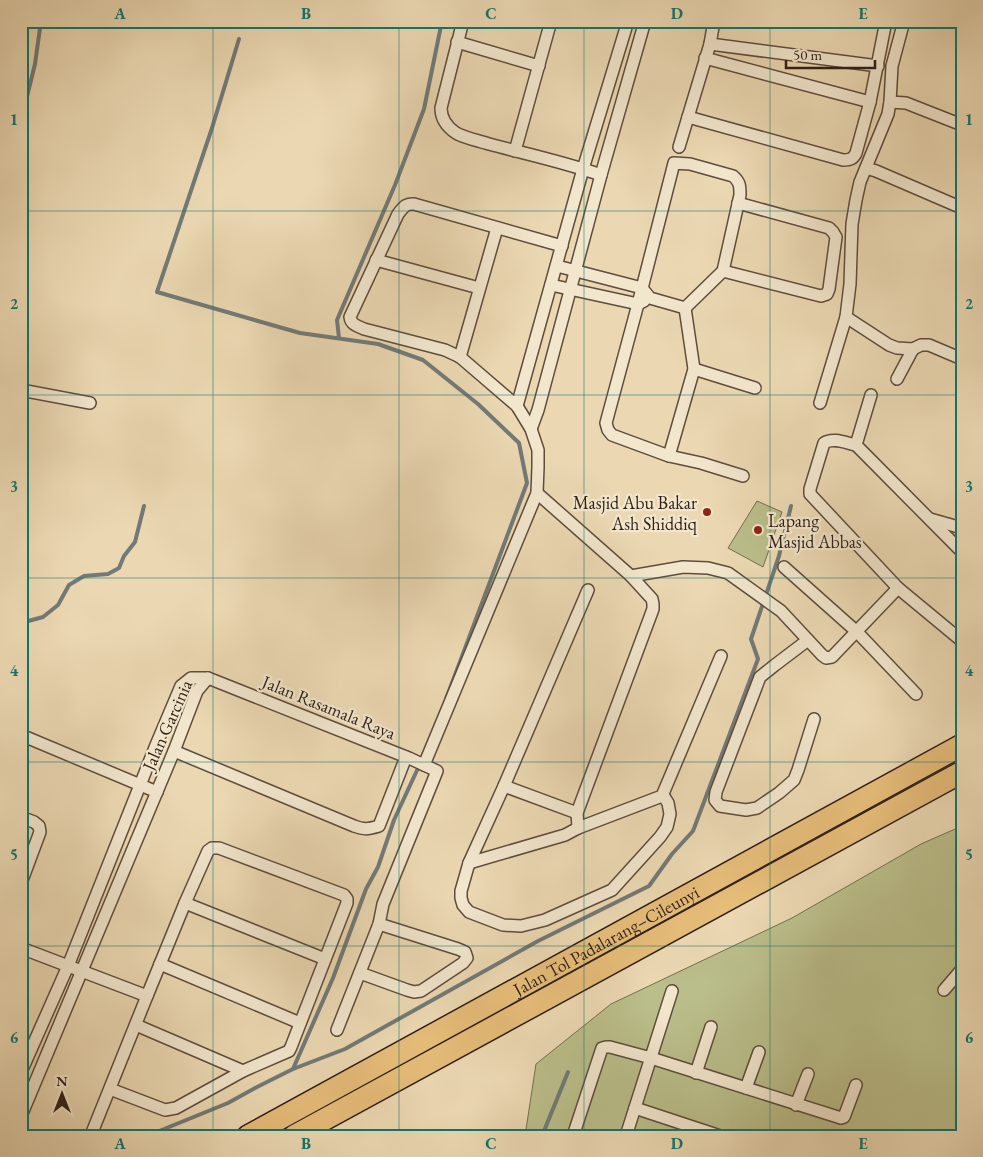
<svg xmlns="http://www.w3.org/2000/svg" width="983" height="1157" viewBox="0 0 983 1157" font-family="'EB Garamond',serif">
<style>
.green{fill:#babe8a;stroke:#746e50}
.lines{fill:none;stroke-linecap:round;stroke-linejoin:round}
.stream{stroke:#727a77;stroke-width:4}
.street-casing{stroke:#5e4d3d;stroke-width:14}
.highway-casing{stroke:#2f1f16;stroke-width:24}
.street{stroke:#f2e6cd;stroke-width:11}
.highway{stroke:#e6bc79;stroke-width:21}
.grid{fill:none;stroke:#0f766e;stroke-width:1;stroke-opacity:0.55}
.poi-dot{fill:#8f2418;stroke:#f2e6cd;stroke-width:2}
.labels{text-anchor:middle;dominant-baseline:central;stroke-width:4.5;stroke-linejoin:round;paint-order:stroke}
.poi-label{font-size:18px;fill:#2f1f16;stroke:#f2e6cd;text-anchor:end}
.street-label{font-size:18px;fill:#2f1f16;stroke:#f2e6cd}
.neatline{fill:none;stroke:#0f766e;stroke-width:2}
.grid-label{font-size:16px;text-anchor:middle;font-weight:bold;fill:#0f766e}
</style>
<rect width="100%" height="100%" fill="#ebd8b2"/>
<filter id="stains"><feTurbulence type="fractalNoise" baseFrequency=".004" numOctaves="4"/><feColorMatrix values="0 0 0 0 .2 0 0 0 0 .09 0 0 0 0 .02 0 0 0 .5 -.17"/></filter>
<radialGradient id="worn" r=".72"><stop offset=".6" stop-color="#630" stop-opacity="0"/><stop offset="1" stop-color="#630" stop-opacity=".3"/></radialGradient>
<g class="green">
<path d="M757,501L782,512L763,567L728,548Z"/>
<path d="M962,826V1136H525L536,1064L611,1004L792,918L921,844Z"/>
</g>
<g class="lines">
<g class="stream">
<path d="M239,39L212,128L157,292L300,333L378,344L423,360L478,404L519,443L527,483L446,699"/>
<path d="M21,121L35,64L41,21"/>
<path d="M339,338L337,320L395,185L424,109L442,21"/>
<path d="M21,623L43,617L58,605L69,585L84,576L108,574L119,568L124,556L135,542L144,506"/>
<path d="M293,1069L333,978L366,889L378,867L394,820L419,766"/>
<path d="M147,1136L228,1103L257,1087L293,1069L345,1049L538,941L649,886L672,854L693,831L758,659L751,639L779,556L791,506"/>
<path d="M542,1136L568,1072"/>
</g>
<g class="street-casing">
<g id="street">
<path d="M463,21L441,108C441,119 447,127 456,133C464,138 480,141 489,144C526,154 564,162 601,175"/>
<path d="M457,42L539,66"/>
<path d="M710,44L878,66"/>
<path d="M705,58L870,102"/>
<path d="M890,102L906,103L962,125"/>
<path d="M688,117L843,160C850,160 853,159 856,153L870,102L886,21"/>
<path d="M679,147L710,44L714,21"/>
<path d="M515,151L551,21"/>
<path d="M866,168L876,171L962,208"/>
<path d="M376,260L479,288"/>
<path d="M557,266L642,288L650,298L685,308"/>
<path d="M551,285L638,304L644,301"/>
<path d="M685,308L694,369L669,456L612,435L608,430L606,423L638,304L674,163L690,164L733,176C740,182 740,186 740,195L723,271"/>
<path d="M685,308L723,271L821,296L827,294L829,289L836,237L833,232L829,228L738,203"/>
<path d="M846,317L889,345L897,348L913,349L921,345H929L962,359"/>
<path d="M460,357L497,228"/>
<path d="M694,369L755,388"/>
<path d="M897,379L913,349"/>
<path d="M21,390L90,403"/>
<path d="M871,395L856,445L962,552"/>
<path d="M820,403L846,317L850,284L852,224L856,200L860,182L888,114L890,102L892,66L904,21"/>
<path d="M517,406L583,169L628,21"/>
<path d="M531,429L538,410L601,175L645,21"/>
<path d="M856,445C846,443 833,437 824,443L810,489V494L898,588"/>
<path d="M669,456L701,463L743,476"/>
<path d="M930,519L962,528"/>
<path d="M784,567L857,632L916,694"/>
<path d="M631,576L683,567L708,568L728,573L781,611L822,655L826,658L832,657L898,588L962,641"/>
<path d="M588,590L504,786L469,863L461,891V898L463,905L469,912L503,925L521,926L545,920L612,890L660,837L667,827L670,814L668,803L663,795"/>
<path d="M808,640L775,665L760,677L716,792L715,800L720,806L746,810L757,808L779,793L794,780L798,770L814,719"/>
<path d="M21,735L157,792"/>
<path d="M174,751L354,826C365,830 368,829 379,826L406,757"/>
<path d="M424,765L537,493L538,467V450L531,429L517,406L460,357L445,350L364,329C358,326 351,325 350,317L398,214C403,208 405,203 414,204L562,246"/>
<path d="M504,786L577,813"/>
<path d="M21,817L34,822L39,826L40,832L21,883"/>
<path d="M578,828L662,796L721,656"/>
<path d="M469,863L565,835L578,828L577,813L653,609V604L652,599L631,576L537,493"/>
<path d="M185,903L325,959"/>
<path d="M21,948L147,996L185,903L208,851L212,848H219L344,895L347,899V903L291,1047L289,1051L243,1071L176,1108L165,1110L110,1089"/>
<path d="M160,964L300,1023"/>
<path d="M944,990L962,969"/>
<path d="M136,1025L243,1071"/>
<path d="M337,1030L379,924"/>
<path d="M21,1072L68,966L156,745L181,686L191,678H208L409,758L437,771L383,904L379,924L458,949L465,952L467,958L463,963L421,991L414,992L407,990L360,973"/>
<path d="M696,1073L711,1027"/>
<path d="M746,1088L759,1052"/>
<path d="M796,1105L808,1074"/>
<path d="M635,1108L720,1136"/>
<path d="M21,1116L174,751L197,691L208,678"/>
<path d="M91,1135L147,996"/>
<path d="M573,1136L602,1048L606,1047H610L651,1058L841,1118L844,1117L856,1085"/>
<path d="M626,1136L672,991"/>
</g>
</g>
<g class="highway-casing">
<g id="highway">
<path id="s1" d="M248,1136L962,745"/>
<path d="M294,1136L962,772"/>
</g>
</g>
<use href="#street" class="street"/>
<use href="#highway" class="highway"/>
</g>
<path class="grid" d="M213,21V1136M399,21V1136M584,21V1136M770,21V1136M21,211H962M21,395H962M21,578H962M21,762H962M21,946H962"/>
<g class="poi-dot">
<circle cx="707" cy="512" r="5"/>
<circle cx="758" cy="530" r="5"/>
</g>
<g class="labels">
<g class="poi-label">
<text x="697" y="502">Masjid Abu Bakar<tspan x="697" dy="21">Ash Shiddiq</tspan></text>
<text x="768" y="520" text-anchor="start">Lapang<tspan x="768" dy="21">Masjid Abbas</tspan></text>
</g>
<g class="street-label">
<text transform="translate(329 707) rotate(22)">Jalan Rasamala Raya</text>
<text transform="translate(167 725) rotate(-66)">Jalan Garcinia</text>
<text stroke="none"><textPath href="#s1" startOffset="408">Jalan Tol Padalarang–Cileunyi</textPath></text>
</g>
</g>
<rect width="983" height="1157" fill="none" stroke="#ebd8b2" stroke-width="55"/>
<g transform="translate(62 1094)" stroke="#f2e6cd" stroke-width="4" paint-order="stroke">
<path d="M0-4L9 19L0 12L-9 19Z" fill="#2f1f16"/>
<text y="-8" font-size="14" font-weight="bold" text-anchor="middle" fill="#2f1f16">N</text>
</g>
<path d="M786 60v8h89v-8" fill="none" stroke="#2f1f16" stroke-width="2.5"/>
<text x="793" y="60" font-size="15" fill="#2f1f16" stroke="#f2e6cd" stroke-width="4" paint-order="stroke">50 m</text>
<rect x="28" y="28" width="928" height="1102" class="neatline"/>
<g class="grid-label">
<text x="120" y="19">A</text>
<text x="306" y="19">B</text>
<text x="491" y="19">C</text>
<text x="677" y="19">D</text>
<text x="863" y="19">E</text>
<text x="14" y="125">1</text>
<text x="969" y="125">1</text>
<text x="14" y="309">2</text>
<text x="969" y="309">2</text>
<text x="14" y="492">3</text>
<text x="969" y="492">3</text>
<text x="14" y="676">4</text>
<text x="969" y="676">4</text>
<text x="14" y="860">5</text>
<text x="969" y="860">5</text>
<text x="14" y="1043">6</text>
<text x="969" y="1043">6</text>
<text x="120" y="1149">A</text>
<text x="306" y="1149">B</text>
<text x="491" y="1149">C</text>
<text x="677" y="1149">D</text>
<text x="863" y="1149">E</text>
</g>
<rect width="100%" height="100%" filter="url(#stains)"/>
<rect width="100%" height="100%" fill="url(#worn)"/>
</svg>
